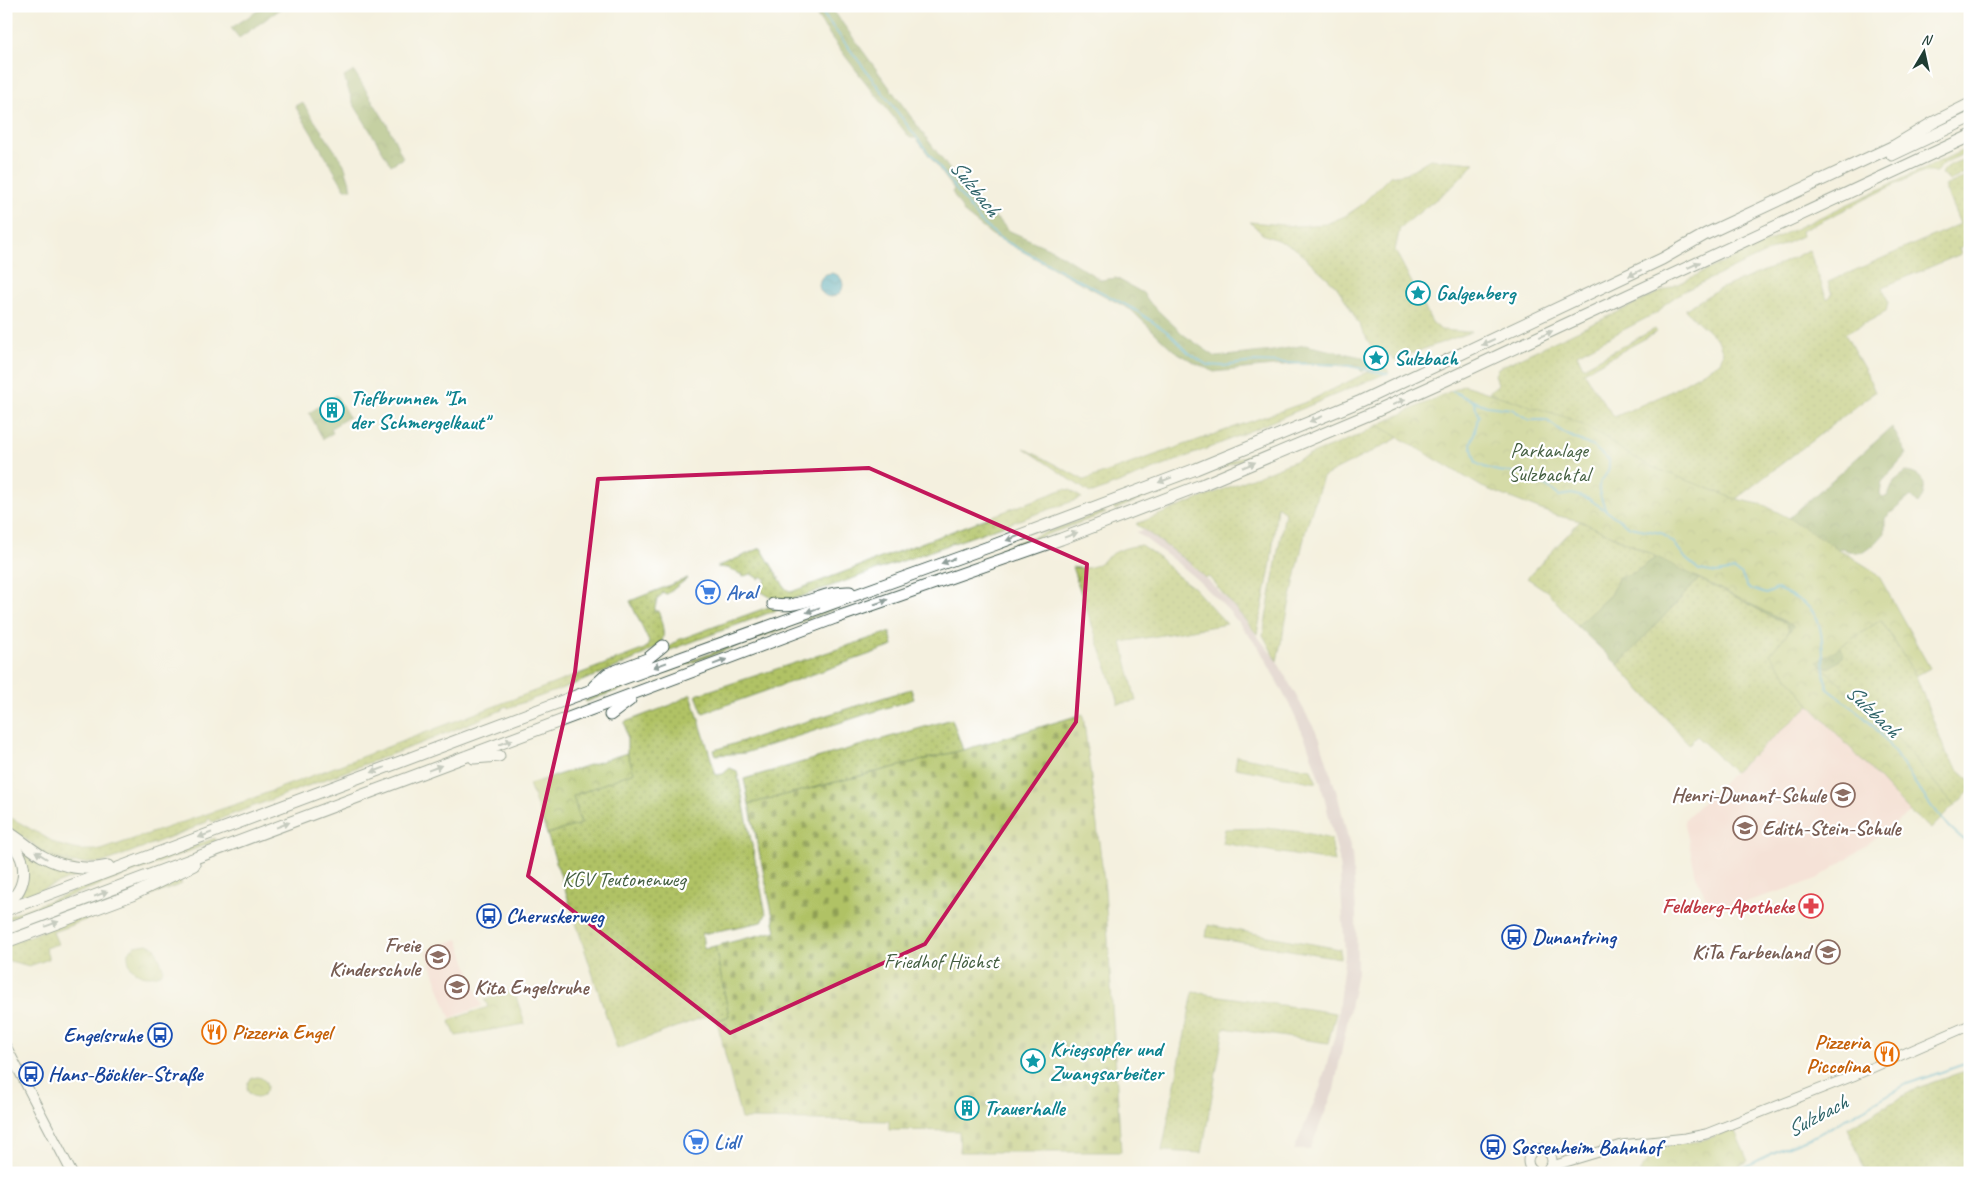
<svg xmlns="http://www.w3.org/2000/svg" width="1976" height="1179" viewBox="0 0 1976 1179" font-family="Caveat,sans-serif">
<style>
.built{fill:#f7d0ce}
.railway{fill:#d2bec4}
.grass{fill:url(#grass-dots);stroke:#68804c}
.forest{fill:url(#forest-crowns);stroke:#567247}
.cemetery{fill:url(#cemetery-stones);stroke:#68804c}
.park{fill:url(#park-crowns);stroke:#68804c}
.water{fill:url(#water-waves);stroke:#367580}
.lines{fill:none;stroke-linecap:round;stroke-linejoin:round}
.stream{stroke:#4dadcc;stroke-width:2}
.secondary-casing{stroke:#3f584e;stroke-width:11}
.highway-casing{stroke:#3f584e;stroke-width:13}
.secondary{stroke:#fff;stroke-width:9}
.highway{stroke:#fff;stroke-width:11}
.oneway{fill:#8f9e9a}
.marked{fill:none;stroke:#c2185b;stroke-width:4;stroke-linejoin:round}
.labels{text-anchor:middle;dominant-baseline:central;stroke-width:4.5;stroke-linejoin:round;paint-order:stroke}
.culture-label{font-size:21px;font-weight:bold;fill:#0d838f;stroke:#fff;text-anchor:start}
.park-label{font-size:21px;fill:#435e40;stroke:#fff}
.shop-label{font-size:21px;font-weight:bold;fill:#366cbe;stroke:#fff;text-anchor:start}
.education-label{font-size:21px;font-weight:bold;fill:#785e54;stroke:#fff;text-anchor:end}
.health-label{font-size:21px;font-weight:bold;fill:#be3a42;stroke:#fff;text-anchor:end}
.transit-label{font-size:21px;font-weight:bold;fill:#164399;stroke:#fff;text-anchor:start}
.food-label{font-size:21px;font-weight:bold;fill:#c56008;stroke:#fff;text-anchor:start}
.water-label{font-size:22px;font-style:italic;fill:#2f6469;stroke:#fff}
</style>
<defs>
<pattern id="grass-dots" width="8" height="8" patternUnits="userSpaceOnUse" patternTransform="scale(1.25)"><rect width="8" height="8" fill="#b0c265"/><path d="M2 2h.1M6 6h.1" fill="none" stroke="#8f9f54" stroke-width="1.8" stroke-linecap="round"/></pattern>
<pattern id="forest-crowns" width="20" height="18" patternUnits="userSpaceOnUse" patternTransform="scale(1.25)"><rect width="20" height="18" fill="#8ca85a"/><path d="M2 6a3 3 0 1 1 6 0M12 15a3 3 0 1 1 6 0" fill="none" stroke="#728a4b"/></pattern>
<pattern id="cemetery-stones" width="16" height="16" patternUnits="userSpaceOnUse" patternTransform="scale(1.25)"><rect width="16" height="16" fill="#b0c265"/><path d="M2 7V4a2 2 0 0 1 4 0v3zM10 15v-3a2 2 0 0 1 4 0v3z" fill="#8f9f54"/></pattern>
<pattern id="park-crowns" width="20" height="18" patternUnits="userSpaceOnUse" patternTransform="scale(1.25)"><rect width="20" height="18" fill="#b0c265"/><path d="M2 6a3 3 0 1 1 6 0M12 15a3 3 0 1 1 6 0" fill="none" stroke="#8f9f54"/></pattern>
<pattern id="water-waves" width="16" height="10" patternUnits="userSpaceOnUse" patternTransform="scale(1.25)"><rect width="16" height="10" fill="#4dadcc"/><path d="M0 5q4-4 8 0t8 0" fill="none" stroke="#3f8ea6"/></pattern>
</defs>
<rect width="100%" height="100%" fill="#fff"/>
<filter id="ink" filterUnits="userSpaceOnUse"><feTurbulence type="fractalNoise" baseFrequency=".02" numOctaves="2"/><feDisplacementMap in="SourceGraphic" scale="10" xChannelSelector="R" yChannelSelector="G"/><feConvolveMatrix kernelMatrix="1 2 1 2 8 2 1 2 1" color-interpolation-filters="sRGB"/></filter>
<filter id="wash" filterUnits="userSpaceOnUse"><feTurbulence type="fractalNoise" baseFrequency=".0096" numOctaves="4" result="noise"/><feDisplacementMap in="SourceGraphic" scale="20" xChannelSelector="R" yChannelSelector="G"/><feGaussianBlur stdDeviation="1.12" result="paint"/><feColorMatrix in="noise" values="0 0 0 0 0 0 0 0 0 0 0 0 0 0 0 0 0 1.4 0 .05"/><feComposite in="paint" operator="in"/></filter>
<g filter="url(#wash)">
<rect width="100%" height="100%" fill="#f4f0df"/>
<g class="built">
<path d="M1810,705L1910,812L1861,849L1814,881L1712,912L1696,876L1684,820L1734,772Z"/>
<path d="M458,939L482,1006L450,1018L426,951Z"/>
</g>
<path class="railway" d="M1144,530L1190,563L1218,590L1237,610L1277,661L1320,739L1338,797L1352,854L1356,911L1357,972L1334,1090L1310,1150H1294L1320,1088L1335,1035L1345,954L1339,859L1321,784L1307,743L1290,706L1259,648L1228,610L1203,585L1176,562L1136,532Z"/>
<g class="grass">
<path d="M1970,147V151L1946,162L1936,172H1922C1881,190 1842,212 1801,231L1802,236L1682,292L1665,304L1660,311L1577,354L1583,367L1655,329L1657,332L1584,372L1595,390L1614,417L1666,394L1720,362L1723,353L1718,340L1685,310L1689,307L1717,290L1774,267L1809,250L1827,299L1832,295L1828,282L1960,224L1944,186L1970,175V243L1959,248L1961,254L1883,287L1888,302L1886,312L1845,334L1868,376L1875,392L1736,499L1739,507L1774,527L1485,396L1498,384L1495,375L1498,368Z"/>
<path d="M1970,157V171L1949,181L1942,174C1945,164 1961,161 1970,157Z"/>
<path d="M1430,159L1475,163L1454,185L1400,228L1395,250L1432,322L1441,330L1471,332L1394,360L1390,355L1377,357L1346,301L1336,286L1297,250L1287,244L1262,234L1250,222L1295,226L1326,224L1345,216L1360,206L1390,176L1407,173Z"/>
<path d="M1378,367L1387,369L1389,372L1219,444L1093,493H1090L1024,448L1084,480L1309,401Z"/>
<path d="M1378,425L1400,437L1323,477L1306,529L1277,661L1263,635L1285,512L1277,506L1271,563L1257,634L1209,577L1205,578L1190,563L1136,524L1360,435Z"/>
<path d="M1282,441L1284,443L1119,508L1115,510L1113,508Z"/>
<path d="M1064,489L1070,490L1082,498L800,597C782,601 774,601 759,590L766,580L761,576L759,579L751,574L744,576L728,568L717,567L761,548L785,588L791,592Z"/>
<path d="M1103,512L1106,513L1000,552L999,549Z"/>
<path d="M1580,521L1656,557L1634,573L1619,577L1610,595L1577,626L1548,592L1527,578Z"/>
<path d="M1141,545L1160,558L1179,577L1193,587L1227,624L1122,642L1136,701L1118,704V700L1072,567C1099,572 1099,559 1120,550C1127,547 1134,546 1141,545Z"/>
<path d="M688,578L667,594L663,593L657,600L654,611H659C660,620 666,632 662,641C654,658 532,699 508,708L507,706L502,708V710L432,739L212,822L210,819H208L207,822L194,827V828L102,863H73L47,854L6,826V815L59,845L79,850H101L248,800L642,650L647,647L649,642L630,601Z"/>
<path d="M1699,579L1794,626L1770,654L1810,705L1734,772L1697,736L1689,744L1618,665Z"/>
<path d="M768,607L782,608L660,654L678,640Z"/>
<path d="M841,607L586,702L585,700L831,609Z"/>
<path d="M1881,620L1916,676L1945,751L1958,769L1970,780V791L1954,806L1901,742L1817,662Z"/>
<path d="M890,632L893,646L703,713L696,695Z"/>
<path d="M911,689L914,699L745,753L716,755L714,750Z"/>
<path d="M691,694L716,775L723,774L730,768L737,771L766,914L762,922L702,934L704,949L715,946L729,1016L717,1021L707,1016L617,1049L547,834L581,824L573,796L633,772L627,753V740L625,722L671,705Z"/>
<path d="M952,719L963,750L749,804L744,779Z"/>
<path d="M1237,756L1311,769L1317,783L1235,768Z"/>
<path d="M1266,828L1302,832L1331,839L1335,862L1222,843L1225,829Z"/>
<path d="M6,835L88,872L19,898L27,877Z"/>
<path d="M215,838L216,841L6,920V917Z"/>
<path d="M178,878L182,884L53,932L58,944L45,948L49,959L29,966L6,960V945Z"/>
<path d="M1208,925L1340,949V958L1206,937Z"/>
<path d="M1193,992L1336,1013L1328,1043L1224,1028L1202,1153L1162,1151Z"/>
<path d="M1970,1069V1173H1866L1848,1128L1917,1088Z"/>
</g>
<g class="forest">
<path d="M265,6H285L239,38L231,28Z"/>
<path d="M810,6H830L961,185L1010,231L1053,250L1101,280L1116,278L1143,293L1151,304L1184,335L1216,357L1272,351L1305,345L1362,357L1370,366L1362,372L1358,367L1304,363L1214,372L1195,363L1173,350L1131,310L992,235L965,214L952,192L954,189L916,138H910C876,95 840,53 810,6Z"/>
<path d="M354,71L387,124L403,158L391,165L353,103L344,77Z"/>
<path d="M302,102L344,164L352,189H345L295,106Z"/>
<path d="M336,395L349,417L331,428L333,433L323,439L309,413Z"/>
<path d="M1892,427L1907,454L1882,482L1880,494L1883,497L1888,496L1894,481L1906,472C1926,474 1929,489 1918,504L1911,496L1885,518V533C1871,548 1863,560 1842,548L1834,551L1838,642L1844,654L1839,661L1830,667L1796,664L1781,652L1789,628L1785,622L1769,616L1747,603L1787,527L1789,518Z"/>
<path d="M1662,553L1699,579L1618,665L1577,626L1610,595L1619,577L1634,573Z"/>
</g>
<path class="cemetery" d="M1083,714L1105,889L1121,1152H960L959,1131L889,1130V1121L741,1119L717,1021L729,1016L715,946L776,931L749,804L963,750Z"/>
<g class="park">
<path d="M1464,385L1571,419L1603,436L1625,452L1652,467L1736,499L1764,505L1789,518L1872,570L1880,578L1930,668L1916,676L1881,620L1817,662L1901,742L1954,806L1931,829L1910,812L1810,705L1770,654L1794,626L1643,550L1580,521L1554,515L1482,487L1378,425Z"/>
<path d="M627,753L634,772L573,796L581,824L547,834L529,784Z"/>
<path d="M147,944L155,947L163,968L162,973C145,981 126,973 128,952L135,946Z"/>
<path d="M514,990L525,1024L456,1036L449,1020L488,1007L485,1000Z"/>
<circle cx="257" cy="1087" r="10"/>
<path d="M1734,1129L1748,1161L1728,1173H1639L1660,1146L1700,1141Z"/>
</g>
<circle class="water" cx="831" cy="285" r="12"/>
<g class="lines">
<g class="stream">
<path d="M817,6L980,221L1001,239L1135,310L1169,333L1189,353L1207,365L1223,366L1253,362L1344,365L1388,374"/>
<path d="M1452,391L1473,401L1479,415L1471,445L1476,463C1498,476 1513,469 1533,477C1542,480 1551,490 1559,496L1572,494L1589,499L1630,527L1661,533L1674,543L1686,559L1699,570L1717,573L1734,570L1741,574L1748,588L1766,594L1777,589C1789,594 1809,604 1815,615C1824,631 1822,653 1824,670C1824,676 1826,683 1828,689C1848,704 1870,719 1885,740C1914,777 1930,816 1970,844"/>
<path d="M1474,401L1487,406L1512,409L1529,420H1546L1564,433L1593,447L1609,460C1610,477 1602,475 1599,486C1598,494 1603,503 1606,510"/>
<path d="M1733,1173L1779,1150L1817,1135L1907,1084L1970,1062"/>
</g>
</g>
</g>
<g filter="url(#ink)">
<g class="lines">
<g class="secondary-casing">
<g id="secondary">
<path d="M6,1046L72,1173"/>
<circle cx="1540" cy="1161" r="12"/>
<path d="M1549,1167L1622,1145L1686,1138L1706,1134L1853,1076L1970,1025"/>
</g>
</g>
<g class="highway-casing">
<g id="highway">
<path d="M1892,155L1970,118"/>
<path d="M773,604C780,604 787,606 794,604C813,601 830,591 850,592"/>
<path d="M594,686L607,674L647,659L663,646"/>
<path d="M610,715L630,700"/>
<path d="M474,758L499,756"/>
<path d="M6,831C19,838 30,849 42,856C61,867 86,871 108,866"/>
<path d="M6,840C30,856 29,888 6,904"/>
<path d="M6,910L589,691L994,545L1196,469L1361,401L1662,259L1706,234L1894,146L1934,122L1970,104"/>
<path d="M6,929L835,618L1061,539L1204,484L1368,415L1446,380L1970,136"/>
<path d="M6,942L132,895L194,865"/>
</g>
</g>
<use href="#secondary" class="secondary"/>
<use href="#highway" class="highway"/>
</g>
<defs><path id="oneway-solid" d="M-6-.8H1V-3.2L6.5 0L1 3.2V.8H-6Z" transform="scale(1.25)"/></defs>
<g class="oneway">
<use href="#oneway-solid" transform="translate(1694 265) rotate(-25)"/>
<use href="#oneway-solid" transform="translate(1635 273) rotate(154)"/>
<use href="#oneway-solid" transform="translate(1546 334) rotate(-25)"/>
<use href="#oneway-solid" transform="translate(1488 342) rotate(155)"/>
<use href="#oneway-solid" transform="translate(1399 402) rotate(-24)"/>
<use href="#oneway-solid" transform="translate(1316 419) rotate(158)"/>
<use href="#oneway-solid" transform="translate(1249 465) rotate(-23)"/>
<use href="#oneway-solid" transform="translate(1165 480) rotate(159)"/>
<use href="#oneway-solid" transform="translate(1071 535) rotate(-21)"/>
<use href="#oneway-solid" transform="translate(1013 538) rotate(159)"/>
<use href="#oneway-solid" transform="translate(948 561) rotate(160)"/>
<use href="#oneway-solid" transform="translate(881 602) rotate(-19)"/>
<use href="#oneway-solid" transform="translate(813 610) rotate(160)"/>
<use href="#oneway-solid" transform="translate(720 662) rotate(-21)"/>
<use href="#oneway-solid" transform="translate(660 665) rotate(160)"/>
<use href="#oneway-solid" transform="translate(506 742) rotate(-20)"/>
<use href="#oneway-solid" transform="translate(435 768) rotate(-21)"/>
<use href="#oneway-solid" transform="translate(378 770) rotate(159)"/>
<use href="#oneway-solid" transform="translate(283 825) rotate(-21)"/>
<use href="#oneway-solid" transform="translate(205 835) rotate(159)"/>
<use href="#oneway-solid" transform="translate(41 855) rotate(-148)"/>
<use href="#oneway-solid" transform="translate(101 894) rotate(-21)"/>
<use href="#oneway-solid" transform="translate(52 924) rotate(-20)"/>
</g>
</g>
<path d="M0 0H1976V1179H0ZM869,468L1087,564L1076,722L925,944L730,1033L528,876L575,672L598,479Z" fill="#f4f0df" fill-opacity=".55" fill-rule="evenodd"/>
<path class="marked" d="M869,468L1087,564L1076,722L925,944L730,1033L528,876L575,672L598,479Z"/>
<defs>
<g id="sight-ring" transform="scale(1.25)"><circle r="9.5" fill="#fff" stroke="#0f9aa8" stroke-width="1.5"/><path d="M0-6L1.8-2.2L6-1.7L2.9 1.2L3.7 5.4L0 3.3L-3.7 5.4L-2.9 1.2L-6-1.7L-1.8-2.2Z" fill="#0f9aa8"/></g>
<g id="building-ring" transform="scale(1.25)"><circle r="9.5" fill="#fff" stroke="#0f9aa8" stroke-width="1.5"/><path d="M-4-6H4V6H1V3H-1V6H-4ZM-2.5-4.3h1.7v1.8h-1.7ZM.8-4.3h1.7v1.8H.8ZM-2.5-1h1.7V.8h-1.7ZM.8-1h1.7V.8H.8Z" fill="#0f9aa8"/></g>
<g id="supermarket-ring" transform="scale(1.25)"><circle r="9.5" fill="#fff" stroke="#3f7fe0" stroke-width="1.5"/><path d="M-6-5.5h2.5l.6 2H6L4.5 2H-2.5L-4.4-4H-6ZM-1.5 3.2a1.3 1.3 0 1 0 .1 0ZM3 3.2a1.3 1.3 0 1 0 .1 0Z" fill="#3f7fe0"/></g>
<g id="school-ring" transform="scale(1.25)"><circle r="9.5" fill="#fff" stroke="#8d6e63" stroke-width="1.5"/><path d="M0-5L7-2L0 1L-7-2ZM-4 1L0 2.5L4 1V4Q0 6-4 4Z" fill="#8d6e63"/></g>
<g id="pharmacy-ring" transform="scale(1.25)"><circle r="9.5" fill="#fff" stroke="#e0444e" stroke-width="1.5"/><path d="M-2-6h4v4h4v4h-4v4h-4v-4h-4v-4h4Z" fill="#e0444e"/></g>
<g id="bus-ring" transform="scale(1.25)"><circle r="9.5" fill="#fff" stroke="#1a4fb4" stroke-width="1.5"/><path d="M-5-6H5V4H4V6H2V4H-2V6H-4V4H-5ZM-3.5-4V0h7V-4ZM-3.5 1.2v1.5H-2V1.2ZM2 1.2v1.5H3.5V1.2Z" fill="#1a4fb4"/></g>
<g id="restaurant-ring" transform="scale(1.25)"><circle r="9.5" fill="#fff" stroke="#e8710a" stroke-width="1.5"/><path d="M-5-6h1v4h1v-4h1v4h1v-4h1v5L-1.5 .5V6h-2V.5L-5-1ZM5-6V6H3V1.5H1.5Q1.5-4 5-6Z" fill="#e8710a"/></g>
</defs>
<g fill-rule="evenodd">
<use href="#sight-ring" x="1418" y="293"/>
<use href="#sight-ring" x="1376" y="358"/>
<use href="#building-ring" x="332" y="410"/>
<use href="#supermarket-ring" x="708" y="592"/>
<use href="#school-ring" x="1843" y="795"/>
<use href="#school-ring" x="1745" y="828"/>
<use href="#pharmacy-ring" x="1811" y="906"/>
<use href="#bus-ring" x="489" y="916"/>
<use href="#bus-ring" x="1514" y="937"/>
<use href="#school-ring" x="1828" y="952"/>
<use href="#school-ring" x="438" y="957"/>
<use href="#school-ring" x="457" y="987"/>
<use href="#restaurant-ring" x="214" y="1032"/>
<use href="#bus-ring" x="160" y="1035"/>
<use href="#restaurant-ring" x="1887" y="1054"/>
<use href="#sight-ring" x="1033" y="1061"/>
<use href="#bus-ring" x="31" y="1074"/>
<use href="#building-ring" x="967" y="1108"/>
<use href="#supermarket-ring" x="696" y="1142"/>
<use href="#bus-ring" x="1493" y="1147"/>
</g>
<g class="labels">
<g class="culture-label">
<text x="1436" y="293">Galgenberg</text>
<text x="1394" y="358">Sulzbach</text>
<text x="350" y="398">Tiefbrunnen "In<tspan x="350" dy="24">der Schmergelkaut"</tspan></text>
<text x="1050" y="1049">Kriegsopfer und<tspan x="1050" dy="24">Zwangsarbeiter</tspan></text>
<text x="984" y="1108">Trauerhalle</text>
</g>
<g class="park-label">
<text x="1549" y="450">Parkanlage<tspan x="1549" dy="24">Sulzbachtal</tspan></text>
<text x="624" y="879">KGV Teutonenweg</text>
<text x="941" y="961">Friedhof Höchst</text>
</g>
<g class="shop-label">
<text x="726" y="592">Aral</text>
<text x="714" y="1142">Lidl</text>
</g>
<g class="education-label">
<text x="1826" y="795">Henri-Dunant-Schule</text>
<text x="1762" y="828" text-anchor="start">Edith-Stein-Schule</text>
<text x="420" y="945">Freie<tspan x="420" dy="24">Kinderschule</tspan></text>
<text x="1810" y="952">KiTa Farbenland</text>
<text x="474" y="987" text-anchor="start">Kita Engelsruhe</text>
</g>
<g class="health-label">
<text x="1794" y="906">Feldberg-Apotheke</text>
</g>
<g class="transit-label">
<text x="506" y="916">Cheruskerweg</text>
<text x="1532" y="937">Dunantring</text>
<text x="142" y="1035" text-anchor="end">Engelsruhe</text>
<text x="48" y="1074">Hans-Böckler-Straße</text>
<text x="1510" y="1147">Sossenheim Bahnhof</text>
</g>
<g class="food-label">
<text x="232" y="1032">Pizzeria Engel</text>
<text x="1870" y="1042" text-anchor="end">Pizzeria<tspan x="1870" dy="24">Piccolina</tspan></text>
</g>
<g class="water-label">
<text transform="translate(975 188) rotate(51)">Sulzbach</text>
<text transform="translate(1873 711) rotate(44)">Sulzbach</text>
<text transform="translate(1817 1116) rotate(-28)">Sulzbach</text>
</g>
</g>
<rect width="1976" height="1179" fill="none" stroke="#fff" stroke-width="25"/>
<g transform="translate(1924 52) rotate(9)" stroke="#ffffff" stroke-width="4" paint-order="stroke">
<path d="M0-4L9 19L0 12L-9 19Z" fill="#1f3d34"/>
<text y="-8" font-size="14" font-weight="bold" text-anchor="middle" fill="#1f3d34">N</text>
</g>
</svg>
